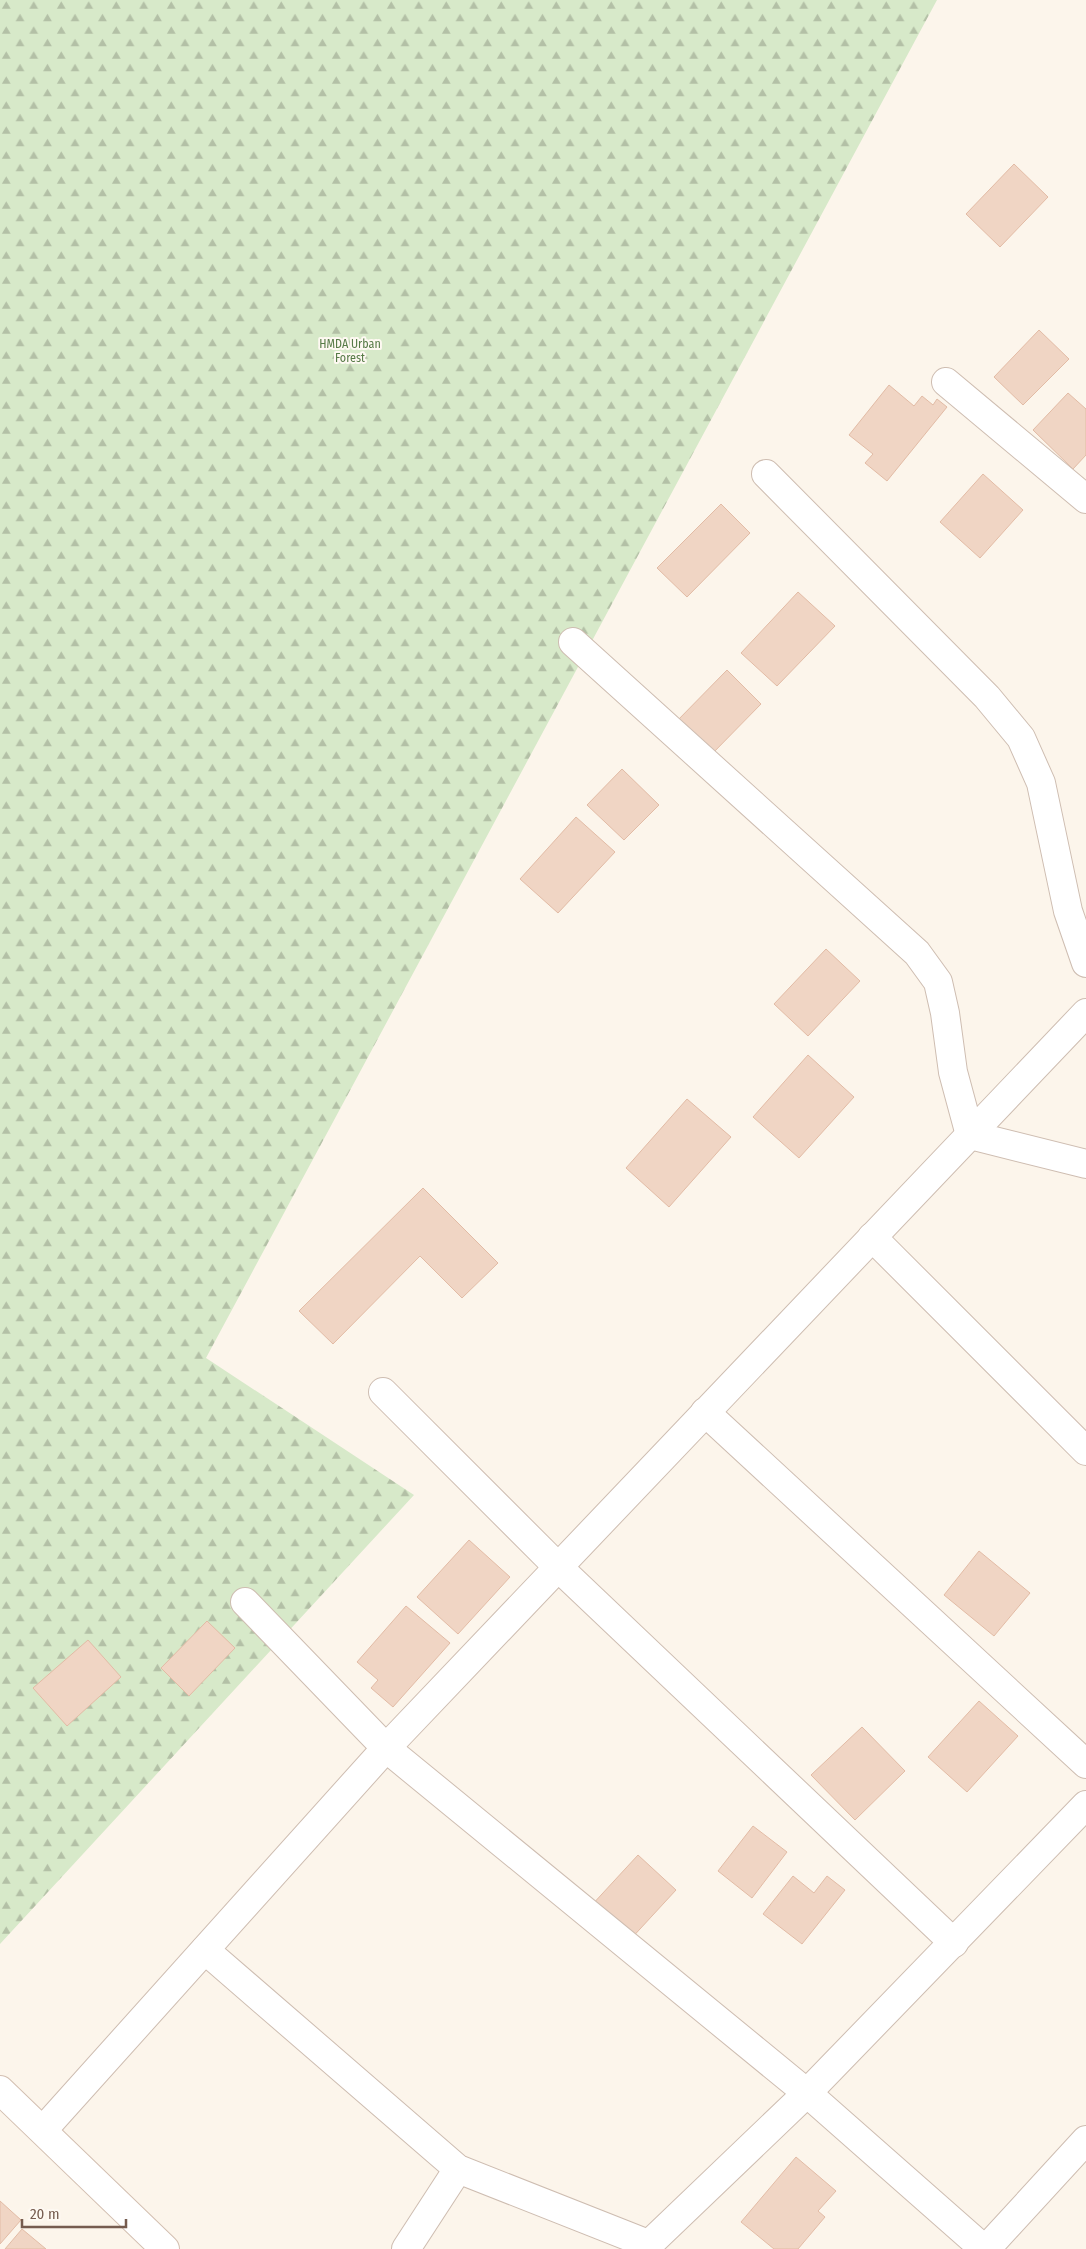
<svg xmlns="http://www.w3.org/2000/svg" width="1086" height="2249" viewBox="0 0 1086 2249" font-family="'Fira Sans Condensed',sans-serif">
<style>
.forest{fill:url(#forest-firs)}
.building{fill:#f0d5c4;stroke:#e2bba5}
.lines{fill:none;stroke-linecap:round;stroke-linejoin:round}
.minor-casing{stroke:#cebdb1;stroke-width:30}
.secondary-casing{stroke:#d3bfb1;stroke-width:30}
.minor{stroke:#fff;stroke-width:28}
.secondary{stroke:#fff;stroke-width:28}
.labels{text-anchor:middle;dominant-baseline:central;stroke-width:4;stroke-linejoin:round;paint-order:stroke}
.park-label{font-size:12px;fill:#577b47;stroke:#fef9f2}
</style>
<defs>
<pattern id="forest-firs" width="22" height="20" patternUnits="userSpaceOnUse" patternTransform="scale(1.25)"><rect width="22" height="20" fill="#d7e9c9"/><path d="M5 1l3.5 6h-7zM16 11l3.5 6h-7z" fill="#b3c0a6"/></pattern>
</defs>
<rect width="100%" height="100%" fill="#fcf5eb"/>
<path class="forest" d="M0,0H937L206,1358L414,1495L0,1944Z"/>
<g class="building">
<path d="M1014,164L1048,197L1000,247L966,214Z"/>
<path d="M1039,330L1069,359L1023,405L994,377Z"/>
<path d="M889,385L914,406L922,396L933,405L937,399L947,407L887,481L865,463L873,454L849,435Z"/>
<path d="M1068,393L1086,409V455L1073,469L1033,430Z"/>
<path d="M983,474L1023,510L980,558L940,522Z"/>
<path d="M721,504L750,533L687,597L657,568Z"/>
<path d="M798,592L835,626L777,686L741,653Z"/>
<path d="M727,670L761,704L710,756L676,722Z"/>
<path d="M622,769L659,805L624,840L587,805Z"/>
<path d="M576,817L615,852L558,913L520,879Z"/>
<path d="M826,949L860,981L808,1036L774,1004Z"/>
<path d="M808,1055L854,1097L799,1158L753,1117Z"/>
<path d="M687,1099L731,1137L669,1207L626,1168Z"/>
<path d="M423,1188L498,1263L462,1298L420,1256L333,1344L299,1311Z"/>
<path d="M469,1540L510,1577L458,1634L417,1597Z"/>
<path d="M979,1551L1030,1593L994,1636L944,1595Z"/>
<path d="M406,1606L450,1643L393,1707L371,1688L378,1680L357,1662Z"/>
<path d="M207,1621L235,1648L189,1696L161,1668Z"/>
<path d="M88,1640L121,1677L67,1726L33,1688Z"/>
<path d="M979,1701L1018,1736L967,1792L928,1757Z"/>
<path d="M862,1727L905,1771L855,1820L811,1775Z"/>
<path d="M753,1826L787,1852L752,1898L718,1871Z"/>
<path d="M638,1855L676,1890L628,1942L590,1907Z"/>
<path d="M793,1876L814,1893L827,1876L845,1890L802,1944L763,1914Z"/>
<path d="M796,2157L836,2191L818,2211L825,2217L798,2249H774L741,2222Z"/>
<path d="M0,2201L21,2220L0,2244Z"/>
<path d="M22,2229L46,2249H5Z"/>
</g>
<g class="lines">
<g class="minor-casing">
<g id="minor">
<path d="M946,382L1086,499"/>
<path d="M766,474L987,697L1021,738L1041,783L1068,911L1086,963"/>
<path d="M573,642L917,953L938,982L945,1013L953,1072L970,1135L1086,1164"/>
<path d="M872,1237L1086,1451"/>
<path d="M383,1392L558,1567L954,1943"/>
<path d="M705,1412L1086,1764"/>
<path d="M245,1602L386,1748L807,2093L984,2249"/>
<path d="M205,1950L458,2169L648,2244"/>
<path d="M43,2130L386,1748L1086,1013"/>
<path d="M406,2249L458,2169"/>
<path d="M644,2249L807,2093L1086,1805"/>
<path d="M986,2249L1086,2140"/>
</g>
</g>
<g class="secondary-casing">
<path id="secondary" d="M0,2090L165,2249"/>
</g>
<use href="#minor" class="minor"/>
<use href="#secondary" class="secondary"/>
</g>
<g class="labels">
<g class="park-label">
<text x="350" y="344">HMDA Urban<tspan x="350" dy="14">Forest</tspan></text>
</g>
</g>
<path d="M22 2219v8h104v-8" fill="none" stroke="#765c4f" stroke-width="2.5"/>
<text x="30" y="2219" font-size="15" fill="#765c4f" stroke="#fef9f2" stroke-width="4" paint-order="stroke">20 m</text>
</svg>
